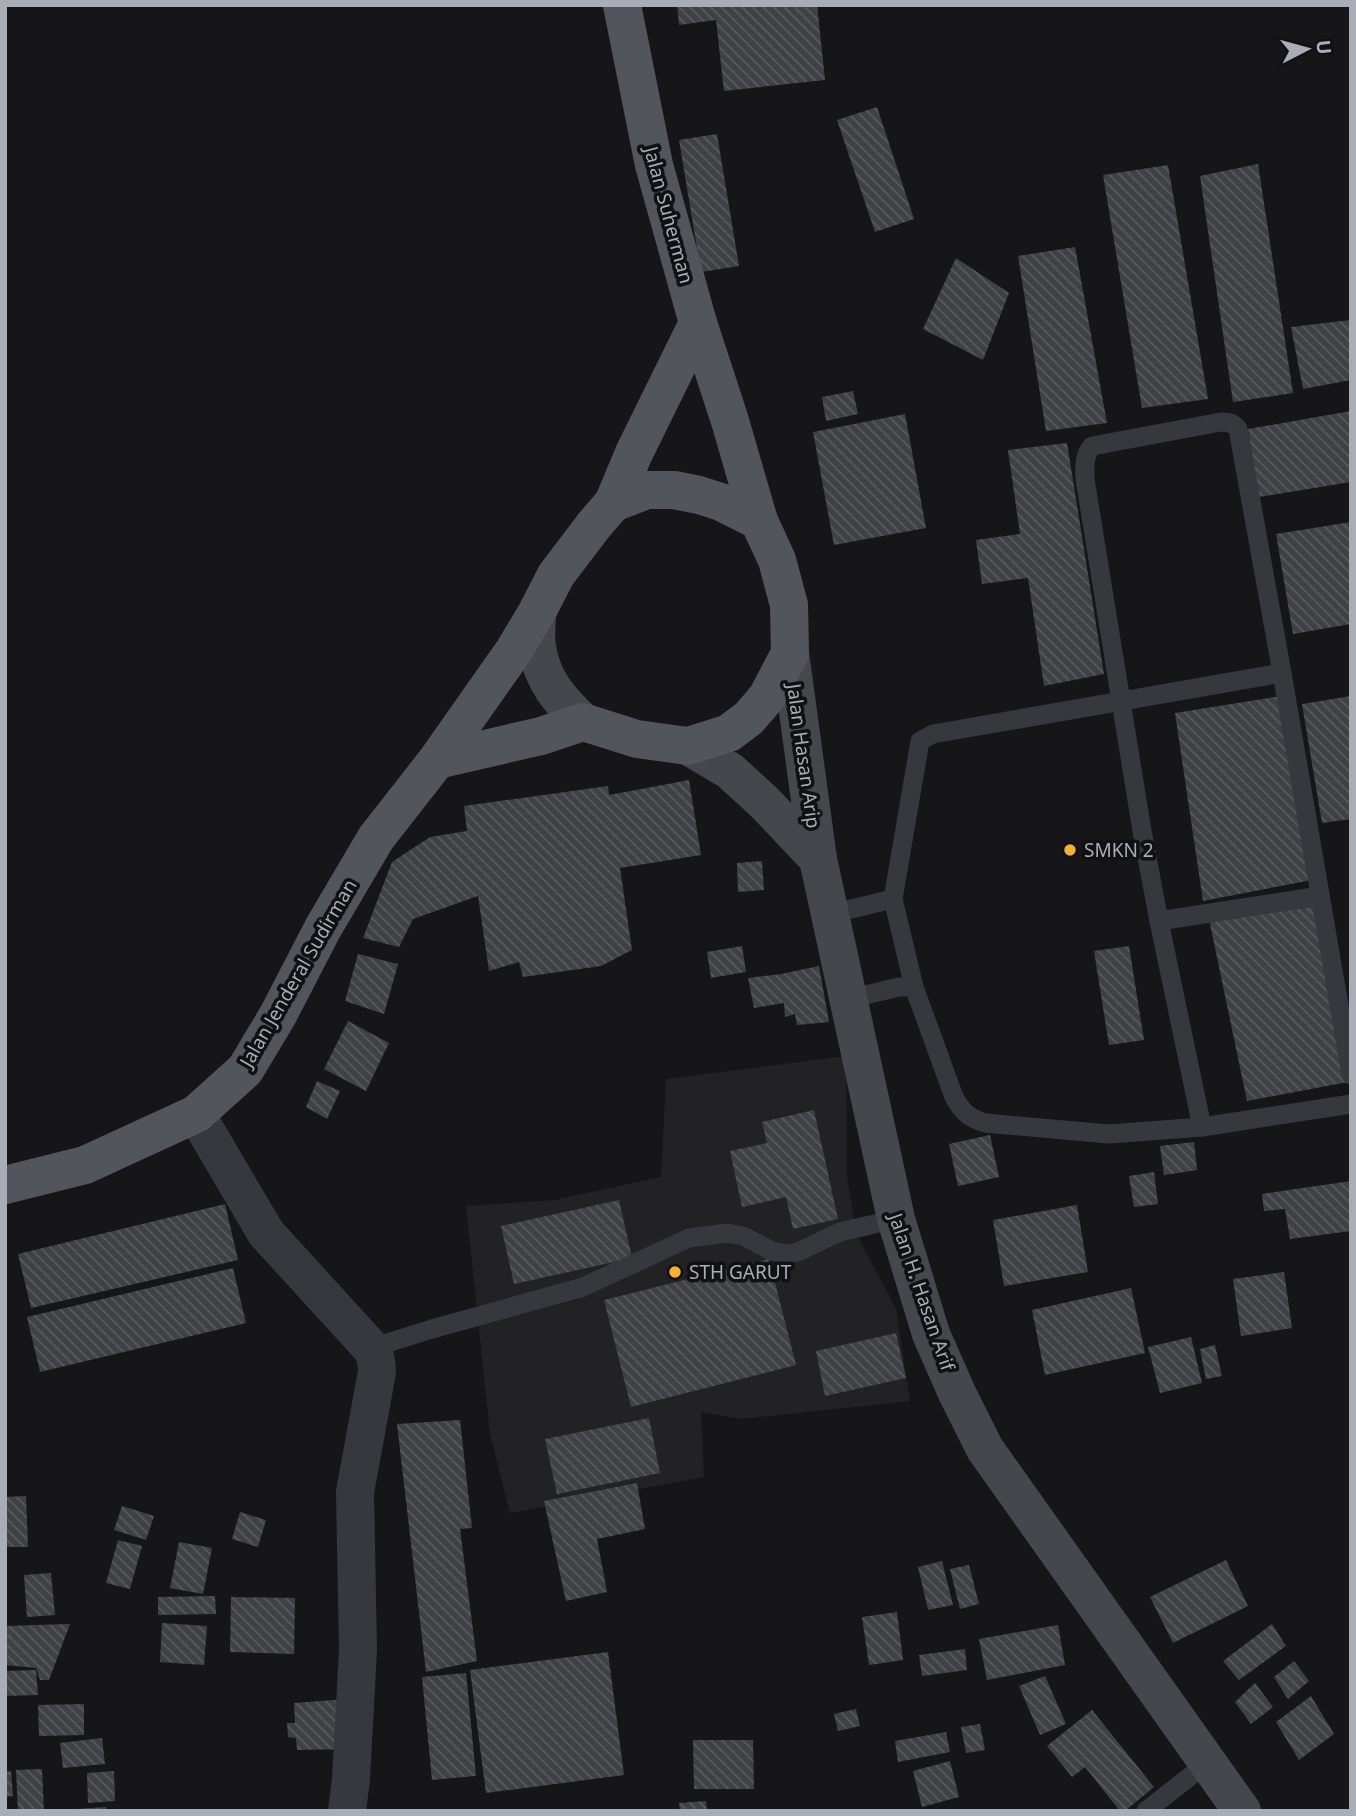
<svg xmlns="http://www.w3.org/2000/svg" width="1356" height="1816" viewBox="0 0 1356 1816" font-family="'Noto Sans',sans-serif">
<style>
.built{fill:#222225}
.building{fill:url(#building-back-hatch)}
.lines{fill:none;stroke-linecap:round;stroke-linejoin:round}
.service{stroke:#37383d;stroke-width:19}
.minor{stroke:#37383d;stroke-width:38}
.secondary{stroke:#45474d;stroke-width:38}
.primary{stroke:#53555c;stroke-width:38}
.poi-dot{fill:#f2b134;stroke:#111113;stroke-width:2.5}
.labels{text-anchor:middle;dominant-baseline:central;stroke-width:7;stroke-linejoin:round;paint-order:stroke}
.street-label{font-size:19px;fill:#a8adb8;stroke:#111113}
.poi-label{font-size:19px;fill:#a8adb8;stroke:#111113;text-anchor:start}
</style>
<defs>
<pattern id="building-back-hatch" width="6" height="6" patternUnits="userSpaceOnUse" patternTransform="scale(1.75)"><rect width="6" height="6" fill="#404145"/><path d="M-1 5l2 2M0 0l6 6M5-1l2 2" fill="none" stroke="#595a5e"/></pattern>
</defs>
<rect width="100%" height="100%" fill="#161618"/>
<path class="built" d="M846,1056L847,1177L857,1235L896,1309L910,1401L741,1419L701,1412L704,1477L510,1513L490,1434L466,1206L554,1200L661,1177L666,1079Z"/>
<g class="building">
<path d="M677,5H817L825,80L724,91L716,20L679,25Z"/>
<path d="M877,107L914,219L875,232L837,120Z"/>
<path d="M717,134L739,266L701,272L679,140Z"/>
<path d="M1258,164L1293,393L1233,402L1200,176Z"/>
<path d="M1168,165L1208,399L1142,408L1103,175Z"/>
<path d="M1075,247L1107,423L1046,431L1018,256Z"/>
<path d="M956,258L1009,293L983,360L923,329Z"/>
<path d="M1351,320V380L1303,389L1291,327Z"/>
<path d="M853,391L858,414L826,421L822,397Z"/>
<path d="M1351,411V482L1259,497L1248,429Z"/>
<path d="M905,414L926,528L834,545L813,432Z"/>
<path d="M1067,443L1104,674L1044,686L1028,578L982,584L976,540L1020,534L1008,450Z"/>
<path d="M1351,522V624L1293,634L1276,534Z"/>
<path d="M1281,696L1312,880L1203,901L1175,713Z"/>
<path d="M1351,696V819L1322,823L1302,704Z"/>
<path d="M689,780L701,855L620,868L632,950L601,966L523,977L519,962L489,971L478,896L413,919L399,947L363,938L392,862L430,837L467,831L464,806L608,786L609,795Z"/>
<path d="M762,861L764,890L738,892L737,863Z"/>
<path d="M1314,902L1348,1082L1247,1101L1209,919Z"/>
<path d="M742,946L746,972L711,978L707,952Z"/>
<path d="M1129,946L1144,1040L1109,1045L1094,951Z"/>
<path d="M358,954L398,964L384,1014L345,1001Z"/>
<path d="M819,966L829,1022L797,1025L795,1014L785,1017L784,1003L754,1008L748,978L781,974Z"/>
<path d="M348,1021L389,1043L366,1091L324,1069Z"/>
<path d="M317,1081L340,1091L327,1119L306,1107Z"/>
<path d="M814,1110L838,1219L793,1229L786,1197L742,1207L730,1151L767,1143L762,1122Z"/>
<path d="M990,1135L999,1177L958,1186L949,1144Z"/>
<path d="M1194,1142L1197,1170L1164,1175L1160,1146Z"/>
<path d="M1154,1172L1158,1204L1134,1207L1129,1176Z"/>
<path d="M1351,1181V1231L1290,1239L1285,1209L1264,1211L1262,1194Z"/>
<path d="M619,1200L632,1258L514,1284L501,1226Z"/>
<path d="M225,1204L238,1260L31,1308L18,1254Z"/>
<path d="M1077,1205L1088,1272L1004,1286L993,1220Z"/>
<path d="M769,1259L796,1365L631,1407L604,1300Z"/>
<path d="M233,1268L246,1323L40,1372L27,1317Z"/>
<path d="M1284,1272L1292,1328L1241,1336L1233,1279Z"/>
<path d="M1131,1288L1145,1353L1045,1375L1032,1310Z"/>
<path d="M896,1333L906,1378L825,1396L816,1351Z"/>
<path d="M1191,1337L1202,1383L1160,1393L1148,1347Z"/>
<path d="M1215,1345L1222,1376L1206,1379L1200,1349Z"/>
<path d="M649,1418L660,1473L557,1494L545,1439Z"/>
<path d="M460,1420L472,1528L460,1529L477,1661L426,1672L397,1424Z"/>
<path d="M637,1483L645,1529L597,1539L607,1592L566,1601L544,1501Z"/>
<path d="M26,1496L28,1547H5V1497Z"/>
<path d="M122,1506L154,1516L146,1540L114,1530Z"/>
<path d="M240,1512L266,1520L258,1547L232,1539Z"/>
<path d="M118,1540L142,1546L130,1589L106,1583Z"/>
<path d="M179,1542L212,1548L203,1594L170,1588Z"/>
<path d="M1226,1560L1248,1606L1173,1643L1150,1597Z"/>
<path d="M942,1561L953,1605L928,1610L918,1567Z"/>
<path d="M969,1565L979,1604L960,1609L950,1569Z"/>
<path d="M51,1573L55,1615L27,1617L24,1575Z"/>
<path d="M215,1596L216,1614L158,1615V1597Z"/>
<path d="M231,1597L295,1598L294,1654L230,1652Z"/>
<path d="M897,1612L903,1660L869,1665L862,1617Z"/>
<path d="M162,1623L207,1626L204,1665L160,1662Z"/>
<path d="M70,1624L49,1680H40L36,1668L5,1665V1626Z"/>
<path d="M1272,1624L1286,1646L1239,1680L1223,1661Z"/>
<path d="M1058,1625L1065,1665L987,1680L979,1639Z"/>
<path d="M965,1649L967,1670L922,1676L919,1655Z"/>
<path d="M608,1652L624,1775L486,1793L470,1670Z"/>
<path d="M1294,1661L1309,1681L1288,1699L1274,1677Z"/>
<path d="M36,1670L38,1695L5,1696V1671Z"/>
<path d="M466,1673L476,1776L432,1780L422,1677Z"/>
<path d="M1045,1676L1066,1724L1040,1735L1019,1686Z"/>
<path d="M1255,1683L1273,1707L1251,1724L1235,1702Z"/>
<path d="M1311,1696L1334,1734L1299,1760L1276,1722Z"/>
<path d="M349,1699V1749L297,1750L296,1738L288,1737L287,1723H295L294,1703Z"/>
<path d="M84,1704V1735L39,1736L38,1705Z"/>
<path d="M856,1709L860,1726L838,1731L834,1714Z"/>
<path d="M1092,1710L1154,1787L1125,1811H1120L1085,1767L1072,1777L1047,1746Z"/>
<path d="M980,1724L985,1750L966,1753L961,1727Z"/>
<path d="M946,1732L950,1752L898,1762L895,1741Z"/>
<path d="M102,1738L105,1764L63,1768L60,1743Z"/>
<path d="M693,1740H753L754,1789H694Z"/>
<path d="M950,1761L959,1797L922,1807L913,1771Z"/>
<path d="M42,1769L44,1811H18L16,1770Z"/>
<path d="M11,1771L13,1796L5,1797V1772Z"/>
<path d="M114,1771L115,1801L88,1803L87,1773Z"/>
<path d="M706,1801L707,1811H680L679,1803Z"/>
<path d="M106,1807V1811H77V1809Z"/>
</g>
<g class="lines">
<g class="service">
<path d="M1282,673L1238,429C1233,423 1229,422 1221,422L1092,446C1083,457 1085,467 1085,479L1142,831L1159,921L1320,896"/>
<path d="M830,914L893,899"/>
<path d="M1159,921L1202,1127"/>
<path d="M848,999L899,987H914"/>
<path d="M1351,1075L1282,673L933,734L920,741L893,899L914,987L954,1097C962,1112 969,1118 985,1123L1109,1134L1202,1127L1351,1104"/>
<path d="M371,1348L432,1329L583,1287L689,1238L727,1233L743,1236L772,1251L786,1254L798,1252L840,1232L896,1219"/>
<path d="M1146,1811L1207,1763"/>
</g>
<path class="minor" d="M196,1114L266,1233L371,1348C376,1356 377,1363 377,1372L355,1492L358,1650L351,1779L347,1811"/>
<g class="secondary">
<path d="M537,612C537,623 535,636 537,647C542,680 559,700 583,722"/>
<path d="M790,653L818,859L896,1219L931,1334L957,1393L985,1449L1242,1811"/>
<path d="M688,746L730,771L765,803L818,859"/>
</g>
<g class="primary">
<path d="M622,5L654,165L698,323L730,421L759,521"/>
<path d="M613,503L634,453L698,323"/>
<path d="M5,1185L85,1165L196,1114L245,1070L278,1015L323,928L376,838L437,760L513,652L537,612L556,575L594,525L613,503L647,490H674L699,495L721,502L759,521L777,560L789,605L790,653L767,697L749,718L729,733L688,746L637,739L583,722L541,736L437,760"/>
</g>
</g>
<g class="poi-dot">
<circle cx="1070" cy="850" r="7"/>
<circle cx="675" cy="1272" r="7"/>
</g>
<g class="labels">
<g class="street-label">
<text transform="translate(669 215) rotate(75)">Jalan Suherman</text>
<text transform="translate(804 756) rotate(82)">Jalan Hasan Arip</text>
<text transform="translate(298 973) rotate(-60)">Jalan Jenderal Sudirman</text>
<text transform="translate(922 1292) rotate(71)">Jalan H. Hasan Arif</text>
</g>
<g class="poi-label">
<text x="1084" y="850">SMKN 2</text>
<text x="689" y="1272">STH GARUT</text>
</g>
</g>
<rect width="1356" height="1816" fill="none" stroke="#a8adb8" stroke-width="14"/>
<g transform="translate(1307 49) rotate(84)" stroke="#111113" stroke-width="5" paint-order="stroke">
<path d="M0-5L12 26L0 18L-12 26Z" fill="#a8adb8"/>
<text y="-10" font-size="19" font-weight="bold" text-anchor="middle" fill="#a8adb8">U</text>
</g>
</svg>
